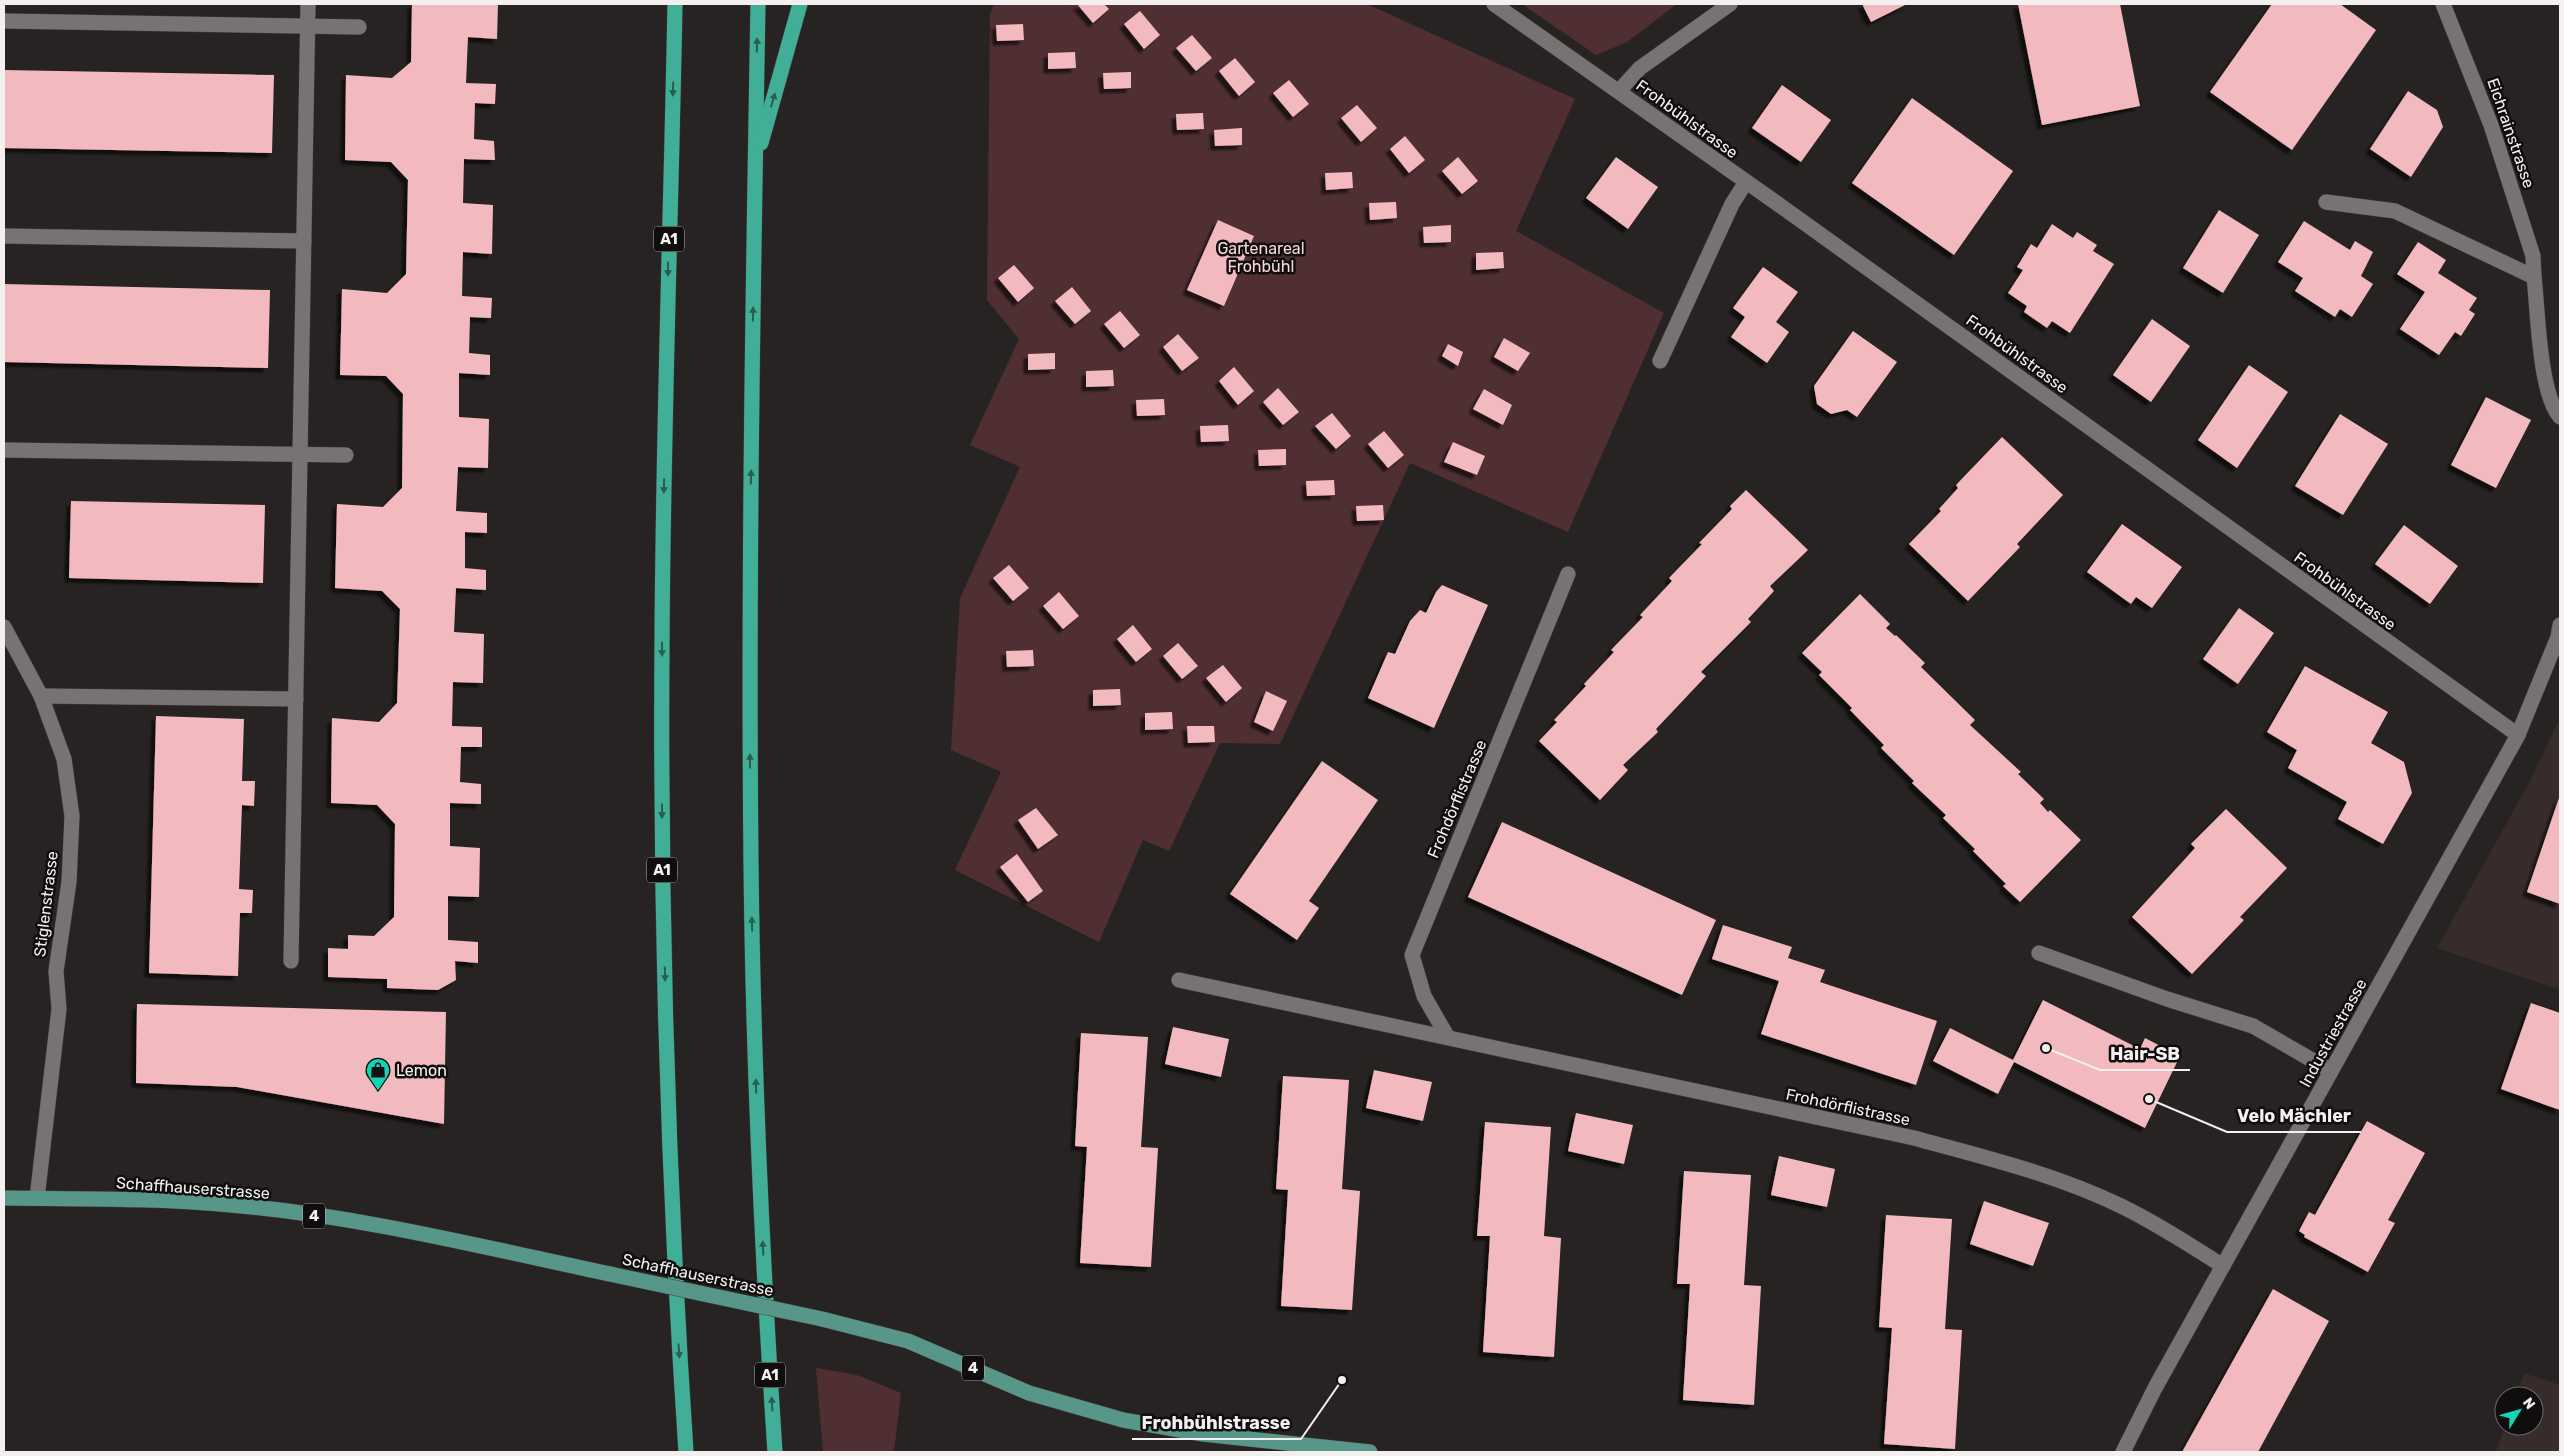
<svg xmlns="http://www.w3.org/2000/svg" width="2564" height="1456" viewBox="0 0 2564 1456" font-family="Rubik,sans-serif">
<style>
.built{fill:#372b2c}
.green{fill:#502f33}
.building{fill:#f2b9be;filter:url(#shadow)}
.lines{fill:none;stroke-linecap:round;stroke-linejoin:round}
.lane-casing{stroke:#433e3e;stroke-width:16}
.street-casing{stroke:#433e3e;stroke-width:16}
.primary-casing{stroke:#433e3e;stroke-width:16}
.highway-casing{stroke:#433e3e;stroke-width:16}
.lane{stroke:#797273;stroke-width:15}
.street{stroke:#797273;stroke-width:15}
.primary{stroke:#579789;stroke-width:15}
.highway{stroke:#41af97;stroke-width:15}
.primary-bridge-casing{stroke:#433e3e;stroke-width:16;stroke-linecap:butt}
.primary-bridge{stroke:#579789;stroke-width:15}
.oneway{fill:#285e52}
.labels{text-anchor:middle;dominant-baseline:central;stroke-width:5;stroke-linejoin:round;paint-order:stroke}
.shield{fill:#0f0d0d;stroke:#afacac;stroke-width:1}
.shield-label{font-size:15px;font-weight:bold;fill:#f4f0f0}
.street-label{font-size:16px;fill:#f4f0f0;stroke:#0f0d0d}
.park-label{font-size:16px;fill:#f8d6d9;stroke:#0f0d0d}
.poi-label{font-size:16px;fill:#f4f0f0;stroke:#0f0d0d;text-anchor:start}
.leader{fill:none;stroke:#f4f0f0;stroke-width:2}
.callout-dot{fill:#f4f0f0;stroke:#0f0d0d;stroke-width:2}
.callout-label{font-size:18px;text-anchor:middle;font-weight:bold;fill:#f4f0f0;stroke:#0f0d0d;stroke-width:5;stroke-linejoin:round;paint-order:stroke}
</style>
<defs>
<filter id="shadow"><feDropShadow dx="-4.5" dy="4.5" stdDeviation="1" flood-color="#0009"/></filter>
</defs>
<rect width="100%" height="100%" fill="#282323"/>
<g class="built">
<path d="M2560,718V990L2437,948L2530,781Z"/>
<path d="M2524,1373L2560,1385V1452H2496L2505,1426H2534V1396H2516Z"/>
</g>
<g class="green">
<path d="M994,4H1367L1575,99L1516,231L1664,313L1568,532L1410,463L1280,744L1220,743L1169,851L1143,840L1099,942L955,870L1001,772L951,750L960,598L1020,467L970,445L1019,339L987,300L990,14Z"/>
<path d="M1522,4H1677L1627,42L1596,55Z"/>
<path d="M816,1368L857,1375L901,1393L894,1452H823Z"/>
</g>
<g class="building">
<path d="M412,4H498L497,39L468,37L466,83L496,84L495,104L475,103L474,139L494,141L495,160L464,159L463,203L493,205L492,254L463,252L462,296L492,298L491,318L470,317L469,353L490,355V375L459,373V417L489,419L488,468L458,467L456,511L487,513V533L465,532V568L486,570V590L456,588L454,632L484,634L483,683L453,682L452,726L482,727V747H461L460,782L481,784V804L450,803V846L480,848L479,897L448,896V940L478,942V963L455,961L456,980L438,990L387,988V979L328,977V948L348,949V935L374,936L394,917L395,824L377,805L331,803L332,718L379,722L397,703L400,609L382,591L335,588L337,504L383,507L402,488L403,394L386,376L340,375L342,289L387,293L406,274L408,180L391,162L345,160L346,75L392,78L411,62Z"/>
<path d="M1077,4H1104L1109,9L1093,23Z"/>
<path d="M1862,4H1907L1871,22Z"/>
<path d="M2018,4H2120L2140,106L2042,125Z"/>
<path d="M2272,4H2340L2376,30L2292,150L2210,92Z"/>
<path d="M1140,11L1160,35L1144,49L1124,24Z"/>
<path d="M1023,24L1024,40L997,41L996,25Z"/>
<path d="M1192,35L1212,58L1196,71L1176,48Z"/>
<path d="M1075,52L1076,68L1048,69V53Z"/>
<path d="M1235,58L1255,82L1239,96L1219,71Z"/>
<path d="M4,70L274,75L272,153L4,148Z"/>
<path d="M1131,72V88L1104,89L1103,73Z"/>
<path d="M1289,80L1309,104L1293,117L1273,93Z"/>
<path d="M1782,85L1831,120L1801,162L1752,128Z"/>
<path d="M2408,91L2437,110L2443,127L2411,177L2370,149Z"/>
<path d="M1912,98L2013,171L1954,255L1852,183Z"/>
<path d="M1357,105L1377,128L1361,142L1341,118Z"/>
<path d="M1203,113L1204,129L1177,130L1176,114Z"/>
<path d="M1242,128V145L1215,146L1214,130Z"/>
<path d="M1405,136L1425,160L1409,173L1390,149Z"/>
<path d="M1458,157L1478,181L1462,194L1442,171Z"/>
<path d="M1616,157L1658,187L1628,229L1586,198Z"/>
<path d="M1352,172L1353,188L1326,190L1325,173Z"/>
<path d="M1396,202L1397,218L1370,220L1369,203Z"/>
<path d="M2219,210L2259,235L2223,293L2183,268Z"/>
<path d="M1218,220L1254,236L1224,306L1187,290Z"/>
<path d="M2304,221L2350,250L2355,241L2373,252L2361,276L2373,284L2352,317L2340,309L2335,317L2295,291L2303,278L2278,262Z"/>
<path d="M2052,224L2073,238L2077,232L2097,245L2093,251L2114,264L2070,333L2052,321L2047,328L2024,312L2027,306L2008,293L2023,270L2017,267L2031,244L2037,248Z"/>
<path d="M1451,225V242L1424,243L1423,227Z"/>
<path d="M2418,242L2446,260L2438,273L2477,298L2469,310L2475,314L2461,336L2455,332L2439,355L2400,329L2425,292L2397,274Z"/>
<path d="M1503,252L1504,268L1476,270V253Z"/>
<path d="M1014,265L1034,288L1018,302L998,278Z"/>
<path d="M1763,267L1798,292L1776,322L1789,332L1767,363L1731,337L1745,317L1733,308Z"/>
<path d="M4,284L270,290L268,368L4,362Z"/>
<path d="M1072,287L1091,311L1075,324L1055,301Z"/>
<path d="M1120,311L1140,335L1124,348L1104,324Z"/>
<path d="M2152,319L2190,346L2151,402L2113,375Z"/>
<path d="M1853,331L1897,362L1857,417L1847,410L1831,414L1817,404L1814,386Z"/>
<path d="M1178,334L1199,358L1182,371L1163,347Z"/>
<path d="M1504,338L1530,353L1518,371L1494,357Z"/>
<path d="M1448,344L1463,352L1458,366L1442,356Z"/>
<path d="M1055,353V369L1028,370V354Z"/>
<path d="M2249,365L2288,392L2237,468L2198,440Z"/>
<path d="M1234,367L1254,391L1238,405L1219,381Z"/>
<path d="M1113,370L1114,386L1086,387V371Z"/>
<path d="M1278,388L1299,412L1283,425L1263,402Z"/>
<path d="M1484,389L1512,405L1503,425L1473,409Z"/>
<path d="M2486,397L2531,420L2496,488L2451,465Z"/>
<path d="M1164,399L1165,415L1137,416L1136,400Z"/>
<path d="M1332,413L1351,436L1336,449L1315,426Z"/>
<path d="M2340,414L2388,444L2343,515L2295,486Z"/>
<path d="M1228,425L1229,441L1201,442L1200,426Z"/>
<path d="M1384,431L1404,455L1388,468L1368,444Z"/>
<path d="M2002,437L2063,495L2017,544L2020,547L1968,601L1909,544L1941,511L1939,509L1958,488L1956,485Z"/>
<path d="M1453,442L1485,456L1477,475L1444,462Z"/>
<path d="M1286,449V465L1259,466L1258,450Z"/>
<path d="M1334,480L1335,495L1307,496L1306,481Z"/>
<path d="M1746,490L1808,550L1770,586L1774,591L1748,619L1751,622L1701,672L1706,676L1656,729L1658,732L1623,765L1628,770L1600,800L1539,741L1557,722L1554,720L1586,686L1584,684L1614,652L1611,650L1643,617L1640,615L1672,581L1669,578L1702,544L1699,543L1732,509L1730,506Z"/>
<path d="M71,501L265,505L263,583L69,578Z"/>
<path d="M1383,505L1384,520L1357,521L1356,506Z"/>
<path d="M2122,524L2182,567L2152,608L2136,597L2131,604L2087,572Z"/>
<path d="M2404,525L2458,566L2430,604L2375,564Z"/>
<path d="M1009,565L1029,588L1013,601L993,578Z"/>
<path d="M1442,585L1488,605L1434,728L1368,698L1388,652L1395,654L1410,621L1420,610L1426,613L1436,592Z"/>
<path d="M1059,592L1079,616L1063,629L1043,606Z"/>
<path d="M1860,594L1890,624L1886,628L1895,636L1896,635L1925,663L1921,667L1975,720L1970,725L2021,772L2018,774L2044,799L2040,803L2048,812L2050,810L2081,840L2020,902L2003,886L2006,884L1973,851L1975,849L1943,818L1946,815L1912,783L1914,781L1881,748L1884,745L1850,710L1852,708L1819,675L1822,672L1802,653Z"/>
<path d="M2239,608L2274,633L2238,684L2203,659Z"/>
<path d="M1133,625L1152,649L1136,662L1117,639Z"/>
<path d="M1178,643L1198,666L1182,679L1163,656Z"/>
<path d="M1033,650L1034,666L1007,667L1006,651Z"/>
<path d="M1223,665L1242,688L1226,702L1206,678Z"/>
<path d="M2305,666L2388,712L2371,743L2404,762L2412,793L2383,844L2338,819L2347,802L2288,768L2297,750L2267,732Z"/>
<path d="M1120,689L1121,705L1093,706V690Z"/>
<path d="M1266,691L1287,701L1273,731L1254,722Z"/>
<path d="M1172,712L1173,729L1145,730V713Z"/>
<path d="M156,716L244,719L242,781H255L254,806L242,805L239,889L253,890L252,913H240L238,976L149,973Z"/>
<path d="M1187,726H1214L1215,742L1188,743Z"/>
<path d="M1322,761L1378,800L1309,901L1319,908L1297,940L1230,894Z"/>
<path d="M2560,795V904L2527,892Z"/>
<path d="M1036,808L1058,835L1038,849L1018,820Z"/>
<path d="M2226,809L2287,868L2240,917L2244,920L2192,974L2132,917L2195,848L2191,844Z"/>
<path d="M1502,822L1716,920L1682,995L1468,897Z"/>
<path d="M1017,854L1043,891L1028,902L1000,867Z"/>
<path d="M1723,925L1792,947L1788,958L1825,970L1820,982L1937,1021L1916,1085L1761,1034L1779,981L1712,959Z"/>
<path d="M2043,1000L2140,1049L2145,1038L2180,1056L2145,1128L2014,1062L1998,1094L1933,1061L1950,1028L2013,1060Z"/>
<path d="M2531,1003L2560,1013V1110L2501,1089Z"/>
<path d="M137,1004L446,1012L444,1124L237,1087L136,1083Z"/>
<path d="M1173,1027L1229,1039L1221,1077L1165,1064Z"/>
<path d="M1081,1033L1148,1037L1141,1147L1158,1148L1151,1267L1080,1263L1087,1147L1075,1146Z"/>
<path d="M1374,1070L1432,1082L1423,1121L1366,1108Z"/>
<path d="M1283,1076L1349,1080L1342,1189L1360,1191L1352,1310L1281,1306L1288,1190L1276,1189Z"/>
<path d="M1576,1113L1633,1125L1624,1164L1568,1151Z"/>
<path d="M2367,1121L2425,1153L2388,1220L2395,1223L2368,1272L2304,1237L2305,1235L2299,1231L2309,1212L2315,1215Z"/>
<path d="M1485,1122L1551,1127L1544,1236L1561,1238L1554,1357L1483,1352L1490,1236H1477Z"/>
<path d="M1779,1156L1835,1169L1827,1207L1771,1195Z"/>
<path d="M1684,1171L1751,1175L1744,1285L1761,1286L1754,1405L1683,1400L1690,1284H1677Z"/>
<path d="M1984,1201L2049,1223L2033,1266L1970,1244Z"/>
<path d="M1886,1215L1952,1219L1945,1329L1962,1330L1955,1449L1884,1444L1892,1328L1879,1327Z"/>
<path d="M2273,1289L2329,1321L2258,1452H2182Z"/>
</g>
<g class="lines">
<g class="lane-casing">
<g id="lane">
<path d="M1494,4L1778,204"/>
<path d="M2443,4L2491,125L2533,256L2534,277"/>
<path d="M4,21L359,27"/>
<path d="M1619,91L1640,68L1730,4"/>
<path d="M4,236L304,241"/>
<path d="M1660,361L1732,204L1746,182"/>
<path d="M4,450L346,455"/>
<path d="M41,696L296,699"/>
<path d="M2039,953L2167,999L2253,1026L2331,1071"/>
<path d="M291,961L308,4"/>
</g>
</g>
<g class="street-casing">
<g id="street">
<path d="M2326,202L2395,211L2534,277C2538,310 2539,393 2560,417"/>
<path d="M1778,204L2518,735"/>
<path d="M4,627L41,696L64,759L72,816L69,882L56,971L59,1009L37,1198"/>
<path d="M1179,980L1914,1138C1984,1157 2055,1174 2121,1206C2156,1223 2190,1245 2223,1266"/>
<path d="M1447,1036L1424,996L1412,955L1568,574"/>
<path d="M2123,1452L2155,1388L2518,735L2558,637L2560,625"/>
</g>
</g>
<g class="primary-casing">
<g id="primary">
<path d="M4,1198C79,1199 156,1198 231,1205C362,1216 491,1249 619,1276"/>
<path d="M822,1319L908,1341L1029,1393L1123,1420L1203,1434L1370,1452"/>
</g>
</g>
<g class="highway-casing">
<g id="highway">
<path d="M675,4C671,217 663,431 662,644C660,914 668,1183 686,1452"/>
<path d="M758,4C753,290 748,577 751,863C753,1060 762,1256 775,1452"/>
<path d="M761,143L800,4"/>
</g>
</g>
<use href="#lane" class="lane"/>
<use href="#street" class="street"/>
<use href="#primary" class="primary"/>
<use href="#highway" class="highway"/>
<g class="primary-bridge-casing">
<path id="primary-bridge" d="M619,1276L822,1319"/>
</g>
<use href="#primary-bridge" class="primary-bridge"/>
</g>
<defs><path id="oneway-solid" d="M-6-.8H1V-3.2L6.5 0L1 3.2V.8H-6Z" transform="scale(1.25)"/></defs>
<g class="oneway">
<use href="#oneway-solid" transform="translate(757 45) rotate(-89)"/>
<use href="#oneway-solid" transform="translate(673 89) rotate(92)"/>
<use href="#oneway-solid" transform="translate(773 100) rotate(-74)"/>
<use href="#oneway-solid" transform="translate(668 269) rotate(91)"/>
<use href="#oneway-solid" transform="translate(753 314) rotate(-89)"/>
<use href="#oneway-solid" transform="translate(751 477) rotate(-89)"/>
<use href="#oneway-solid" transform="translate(664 486) rotate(91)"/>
<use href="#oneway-solid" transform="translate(662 649) rotate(90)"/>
<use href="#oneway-solid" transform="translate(750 761) rotate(-90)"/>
<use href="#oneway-solid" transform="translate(662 811) rotate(90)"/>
<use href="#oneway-solid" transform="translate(752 924) rotate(-91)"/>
<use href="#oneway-solid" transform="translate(665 974) rotate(89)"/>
<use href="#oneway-solid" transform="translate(756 1086) rotate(-92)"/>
<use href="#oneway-solid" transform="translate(763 1248) rotate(-93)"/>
<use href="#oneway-solid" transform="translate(679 1351) rotate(86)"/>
<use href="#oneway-solid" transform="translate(772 1404) rotate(-94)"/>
</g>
<defs>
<g id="shop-pin" transform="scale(1.25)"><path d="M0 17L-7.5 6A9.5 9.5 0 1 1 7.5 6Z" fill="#14d5b3" stroke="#0f0d0d"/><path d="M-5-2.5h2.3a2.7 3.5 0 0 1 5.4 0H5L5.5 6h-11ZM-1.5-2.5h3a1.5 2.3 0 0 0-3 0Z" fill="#111"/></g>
</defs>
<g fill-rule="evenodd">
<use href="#shop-pin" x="378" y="1070"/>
</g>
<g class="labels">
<g class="shield">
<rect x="654" y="226.5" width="30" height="25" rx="4"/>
<rect x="647" y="857.5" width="30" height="25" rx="4"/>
<rect x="303" y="1203.5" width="22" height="25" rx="4"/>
<rect x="962" y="1355.5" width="22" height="25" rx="4"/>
<rect x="755" y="1362.5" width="30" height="25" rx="4"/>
</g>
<g class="shield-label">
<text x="669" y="239">A1</text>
<text x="662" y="870">A1</text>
<text x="314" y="1216">4</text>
<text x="973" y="1368">4</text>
<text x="770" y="1375">A1</text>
</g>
<g class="street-label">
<text transform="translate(1687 119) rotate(36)">Frohbühlstrasse</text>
<text transform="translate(2511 133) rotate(71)">Eichrainstrasse</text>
<text transform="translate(2017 354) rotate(36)">Frohbühlstrasse</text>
<text transform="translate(2345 591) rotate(36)">Frohbühlstrasse</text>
<text transform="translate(1457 799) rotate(-67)">Frohdörflistrasse</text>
<text transform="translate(46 904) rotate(-83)">Stiglenstrasse</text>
<text transform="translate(2333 1033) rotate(-61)">Industriestrasse</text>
<text transform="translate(1848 1107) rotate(12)">Frohdörflistrasse</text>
<text transform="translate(193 1188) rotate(4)">Schaffhauserstrasse</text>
<text transform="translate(698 1275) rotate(12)">Schaffhauserstrasse</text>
</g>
<g class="park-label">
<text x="1261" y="248">Gartenareal<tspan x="1261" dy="18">Frohbühl</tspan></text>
</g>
<g class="poi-label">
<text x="396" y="1070">Lemon</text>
</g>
</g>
<path class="leader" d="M2046 1048L2100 1070H2190M2149 1099L2227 1132H2361M1342 1380L1301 1439H1132"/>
<g class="callout-dot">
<circle cx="2046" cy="1048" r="5"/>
<circle cx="2149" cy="1099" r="5"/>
<circle cx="1342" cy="1380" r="5"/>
</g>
<g class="callout-label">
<text x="2145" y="1060">Hair-SB</text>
<text x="2294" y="1122">Velo Mächler</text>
<text x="1216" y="1429">Frohbühlstrasse</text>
</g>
<rect width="2564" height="1456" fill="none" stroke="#f4f0f0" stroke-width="10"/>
<g transform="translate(2519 1411) rotate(53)"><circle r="24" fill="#0f0d0d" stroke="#6b6868"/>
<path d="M0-4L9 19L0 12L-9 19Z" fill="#14d5b3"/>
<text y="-8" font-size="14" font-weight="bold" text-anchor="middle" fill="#f4f0f0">N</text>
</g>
</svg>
